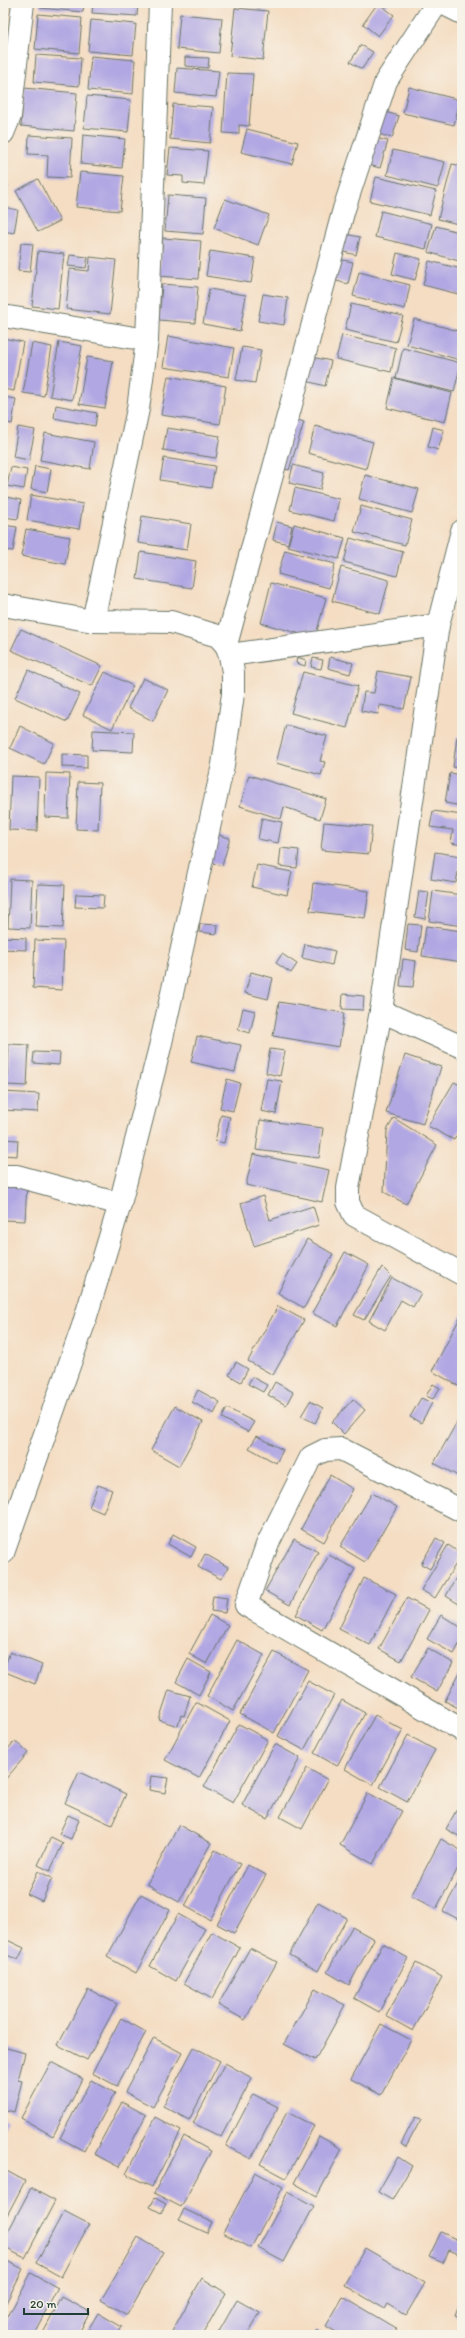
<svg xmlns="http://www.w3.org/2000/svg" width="465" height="2338" viewBox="0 0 465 2338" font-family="Itim,sans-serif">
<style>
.building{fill:#b1a7e3}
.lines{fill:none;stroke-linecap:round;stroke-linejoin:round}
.minor-casing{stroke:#6a7566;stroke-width:24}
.minor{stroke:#fff;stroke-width:22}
</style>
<rect width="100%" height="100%" fill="#f7f3e8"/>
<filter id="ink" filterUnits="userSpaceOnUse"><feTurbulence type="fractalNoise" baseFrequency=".025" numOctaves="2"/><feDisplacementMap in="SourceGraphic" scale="8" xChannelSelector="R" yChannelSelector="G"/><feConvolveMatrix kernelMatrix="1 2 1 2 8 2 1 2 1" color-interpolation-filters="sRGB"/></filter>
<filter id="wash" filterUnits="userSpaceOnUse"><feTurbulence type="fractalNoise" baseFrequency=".012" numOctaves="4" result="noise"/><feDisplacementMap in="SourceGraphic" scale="16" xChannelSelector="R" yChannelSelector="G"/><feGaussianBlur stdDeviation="0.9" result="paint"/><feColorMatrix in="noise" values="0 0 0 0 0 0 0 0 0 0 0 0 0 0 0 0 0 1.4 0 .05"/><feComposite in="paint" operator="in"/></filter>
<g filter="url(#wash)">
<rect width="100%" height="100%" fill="#f4ddc2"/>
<g id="blocks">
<g class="building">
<path d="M40,3H84L83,12L40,8Z"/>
<path d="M93,3H138L137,16L92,13Z"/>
<path d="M208,3H226L225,6Z"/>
<path d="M378,3L394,15L378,36L363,24Z"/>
<path d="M380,3H389L386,7Z"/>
<path d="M235,8L268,11L263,60L230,56Z"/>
<path d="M38,14L82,18L79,53L35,49Z"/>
<path d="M180,14L222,18L219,53L177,49Z"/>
<path d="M91,20L136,24L133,55L88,51Z"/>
<path d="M361,45L373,52L362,69L350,62Z"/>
<path d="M36,55L81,58L79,86L34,82Z"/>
<path d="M91,56L135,60L133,94L88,90Z"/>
<path d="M185,57L209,58L208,68L185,66Z"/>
<path d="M177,68L219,71L216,97L175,93Z"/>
<path d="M227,73L253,74L249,126L239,125V134L223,133Z"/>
<path d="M409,87L460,100L454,125L403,113Z"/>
<path d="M24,88L77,93L74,131L21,126Z"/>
<path d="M87,96L131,100L128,132L84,128Z"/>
<path d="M173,104L213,107L210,143L170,139Z"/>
<path d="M382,111L399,116L392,138L375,133Z"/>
<path d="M247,129L298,142L292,164L241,152Z"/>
<path d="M29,135L72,138L70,178L47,177L48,155L28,154Z"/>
<path d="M83,135L125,139L122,168L81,164Z"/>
<path d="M372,137L388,141L380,168L365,164Z"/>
<path d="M170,148L208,151L204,185L183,183V176L167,175Z"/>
<path d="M393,150L445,162L438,188L387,175Z"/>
<path d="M452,164L462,166V225L438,219Z"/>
<path d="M80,172L124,176L120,211L76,207Z"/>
<path d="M376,177L436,191L430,215L370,201Z"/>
<path d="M38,179L60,221L38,232L16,191Z"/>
<path d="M3,184L8,185L4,207L18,210L14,233L3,231Z"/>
<path d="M168,195L206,198L203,234L165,231Z"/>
<path d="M225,199L269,215L258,245L214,228Z"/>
<path d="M381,211L432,224L426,249L375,237Z"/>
<path d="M436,226L462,233V262L428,252Z"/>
<path d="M345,234L360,237L356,255L340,251Z"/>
<path d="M163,238L201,241L198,279L159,276Z"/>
<path d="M21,243L33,244L30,272L18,271Z"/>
<path d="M38,251L64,254L58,309L32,306Z"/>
<path d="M210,251L255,258L251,283L206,276Z"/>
<path d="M397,253L421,259L415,280L392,274Z"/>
<path d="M70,255L88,257L86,268L68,266Z"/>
<path d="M90,257L116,260L110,314L66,309L70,269L89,271Z"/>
<path d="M338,259L353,262L348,284L333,280Z"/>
<path d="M429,261L462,269V295L423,285Z"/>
<path d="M359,272L410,285L405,309L353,296Z"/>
<path d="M162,284L198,287L195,323L159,320Z"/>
<path d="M209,289L246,295L240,331L203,324Z"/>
<path d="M263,294L288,298L284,325L258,321Z"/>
<path d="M351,304L403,316L396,342L345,330Z"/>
<path d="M414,319L462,332L460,360L407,345Z"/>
<path d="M342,335L396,348L391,372L336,359Z"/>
<path d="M168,336L234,348L229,377L163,367Z"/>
<path d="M3,338L23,342L14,391L3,389Z"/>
<path d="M59,342L82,346L72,400L50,396Z"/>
<path d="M32,343L52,347L44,396L23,393Z"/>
<path d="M242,347L261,350L255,383L236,380Z"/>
<path d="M403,348L461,363L454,392L396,378Z"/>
<path d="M87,357L113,361L105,408L79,404Z"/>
<path d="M312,357L331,361L325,386L306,381Z"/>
<path d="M168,376L226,386L220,424L161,415Z"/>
<path d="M394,378L452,393L445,422L387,408Z"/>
<path d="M3,397L16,399L12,424L3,422Z"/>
<path d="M56,405L97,413L95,426L54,418Z"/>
<path d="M292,418L304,422L289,470L277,467Z"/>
<path d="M315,426L373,442L366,469L308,453Z"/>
<path d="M18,427L35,430L29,460L13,457Z"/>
<path d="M433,427L444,430L438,450L428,447Z"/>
<path d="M167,428L220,436L216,458L163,450Z"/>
<path d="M45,433L94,442L90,469L40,460Z"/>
<path d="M164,458L215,466L211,488L160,480Z"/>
<path d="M293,465L324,473L320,490L289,483Z"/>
<path d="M35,466L51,469L47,492L31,489Z"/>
<path d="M11,467L27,470L24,489L7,486Z"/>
<path d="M365,475L419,489L412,513L359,499Z"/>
<path d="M295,488L339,499L334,521L290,510Z"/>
<path d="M31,495L83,504L79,529L27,520Z"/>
<path d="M7,497L21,500L18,519L3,517Z"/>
<path d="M361,506L412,520L405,545L354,532Z"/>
<path d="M142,516L191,524L187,550L138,543Z"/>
<path d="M277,522L292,526L288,544L273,540Z"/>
<path d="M294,524L345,538L339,559L288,546Z"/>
<path d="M3,525L17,527L13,551L3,550Z"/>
<path d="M26,529L70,537L65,564L21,556Z"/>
<path d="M350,538L403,552L397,576L344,562Z"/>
<path d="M285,550L335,564L329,588L278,574Z"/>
<path d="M141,552L196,561L192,588L137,579Z"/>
<path d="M341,567L389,580L380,614L332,601Z"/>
<path d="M271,583L326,598L315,638L261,623Z"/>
<path d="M21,629L102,666L92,686L11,650Z"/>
<path d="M297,657L306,660L305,666L296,663Z"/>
<path d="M330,657L353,663L350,674L328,668Z"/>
<path d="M313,658L323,660L321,669L311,667Z"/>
<path d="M28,670L80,694L67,722L15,698Z"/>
<path d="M378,671L411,677L404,709L380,705L378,714L361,711L364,692L374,693Z"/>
<path d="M105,672L133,686L112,729L83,715Z"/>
<path d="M303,672L358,686L347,728L291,713Z"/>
<path d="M143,678L168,690L153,721L128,708Z"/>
<path d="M286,725L327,736L320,761L325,762L321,775L276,763Z"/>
<path d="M20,726L54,743L44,764L10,748Z"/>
<path d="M93,730L134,732L133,752L92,750Z"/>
<path d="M457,737L462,738V769L453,767Z"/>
<path d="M62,754L87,755V768L62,767Z"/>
<path d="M46,773L70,774L68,818L45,817Z"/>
<path d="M450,773L462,775V806L445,803Z"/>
<path d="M249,775L326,799L320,819L284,807L281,819L240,806Z"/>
<path d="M11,776L39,777L37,831L9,830Z"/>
<path d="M78,782L100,783L98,830L76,829Z"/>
<path d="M433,811L462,815V845L451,843L453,830L430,827Z"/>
<path d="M262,818L282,822L278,843L258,839Z"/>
<path d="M324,822L372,826L369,854L321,850Z"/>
<path d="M218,835L230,838L222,866L209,862Z"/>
<path d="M281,848L299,850L297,868L279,866Z"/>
<path d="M435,852L461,856L456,883L431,879Z"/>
<path d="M257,865L292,872L287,895L252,887Z"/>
<path d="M10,879L32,880L30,928L8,927Z"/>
<path d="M313,883L369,891L365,918L310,911Z"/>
<path d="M38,884L65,885L63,928L36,927Z"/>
<path d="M419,891L429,892L425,919L415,917Z"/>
<path d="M433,891L462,895V926L429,921Z"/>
<path d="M76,894L104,895L103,908L75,907Z"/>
<path d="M200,924L218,925L217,934L199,932Z"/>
<path d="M408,924L421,925L418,952L405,950Z"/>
<path d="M426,926L462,931V962L422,956Z"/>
<path d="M3,937L26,938V950L3,949Z"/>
<path d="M35,940L64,941L62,990L33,988Z"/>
<path d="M305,944L335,951L332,965L302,958Z"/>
<path d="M282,954L297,964L291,973L276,963Z"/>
<path d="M403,959L416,961L413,987L400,986Z"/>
<path d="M251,972L273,978L268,999L245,993Z"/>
<path d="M343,994L364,996L363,1010L342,1009Z"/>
<path d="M279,1002L344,1013L339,1047L273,1036Z"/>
<path d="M243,1008L255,1011L250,1033L238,1030Z"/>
<path d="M197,1036L241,1045L235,1072L191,1062Z"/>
<path d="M9,1044L29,1045L27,1086L7,1085Z"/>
<path d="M270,1049L285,1051L280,1076L266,1073Z"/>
<path d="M34,1052L60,1053L59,1065L33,1063Z"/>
<path d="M405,1055L441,1067L423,1124L386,1113Z"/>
<path d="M227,1079L240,1083L233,1111L220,1108Z"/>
<path d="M267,1079L282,1081L276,1114L261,1111Z"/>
<path d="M454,1082L462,1086V1126L454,1140L428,1126Z"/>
<path d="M3,1092L39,1094L38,1112L3,1110Z"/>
<path d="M221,1115L230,1117L224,1143L215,1141Z"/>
<path d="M394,1118L437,1145L406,1204L384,1192L387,1130Z"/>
<path d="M260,1120L323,1128L319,1158L256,1150Z"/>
<path d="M3,1139L18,1140L17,1156L3,1155Z"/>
<path d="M253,1154L329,1170L322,1202L246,1185Z"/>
<path d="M3,1183L27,1184L25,1221L3,1220Z"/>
<path d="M263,1196L270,1220L313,1206L319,1225L254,1246L241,1203Z"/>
<path d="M307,1239L333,1254L304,1308L278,1293Z"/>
<path d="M345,1252L369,1265L337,1326L312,1313Z"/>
<path d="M382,1267L391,1276L364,1320L354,1315Z"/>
<path d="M392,1278L421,1293L413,1307L401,1300L385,1330L369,1321Z"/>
<path d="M278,1306L304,1320L273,1375L248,1361Z"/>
<path d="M462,1314V1388L432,1371Z"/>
<path d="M236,1362L248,1369L241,1382L229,1375Z"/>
<path d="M252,1377L267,1385L263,1392L248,1384Z"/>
<path d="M275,1382L293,1392L286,1405L268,1395Z"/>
<path d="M433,1384L440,1388L433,1399L426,1396Z"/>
<path d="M198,1390L220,1402L214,1414L192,1402Z"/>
<path d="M421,1398L432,1403L421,1423L410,1417Z"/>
<path d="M353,1399L365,1410L344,1434L332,1422Z"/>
<path d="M310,1401L323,1408L315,1423L301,1416Z"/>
<path d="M175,1406L203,1422L179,1466L151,1450Z"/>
<path d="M227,1408L254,1422L248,1432L222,1418Z"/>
<path d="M462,1413V1469L458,1476L434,1463Z"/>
<path d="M257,1436L283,1450L276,1463L249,1448Z"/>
<path d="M330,1475L353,1489L324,1542L301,1529Z"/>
<path d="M98,1485L112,1490L103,1513L89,1507Z"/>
<path d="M372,1493L397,1507L365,1562L340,1547Z"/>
<path d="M173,1534L196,1547L191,1557L168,1544Z"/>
<path d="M436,1538L445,1543L430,1569L421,1564Z"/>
<path d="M294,1539L318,1552L290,1605L265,1591Z"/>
<path d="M448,1545L462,1554L435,1598L421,1590Z"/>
<path d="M205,1554L228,1567L221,1579L198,1567Z"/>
<path d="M329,1555L355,1569L322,1630L296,1615Z"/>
<path d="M462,1567V1606L446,1596Z"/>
<path d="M364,1578L396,1594L370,1645L339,1629Z"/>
<path d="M213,1596L227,1598L225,1613L211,1611Z"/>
<path d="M407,1598L429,1610L401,1661L379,1649Z"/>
<path d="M210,1615L228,1625L207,1664L189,1654Z"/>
<path d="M441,1615L462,1628V1639L454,1654L427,1639Z"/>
<path d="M237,1640L264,1655L233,1711L207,1696Z"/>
<path d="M428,1648L453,1663L437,1692L411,1677Z"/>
<path d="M10,1652L42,1665L35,1684L3,1671Z"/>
<path d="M274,1652L308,1670L274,1733L240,1714Z"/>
<path d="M188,1659L211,1672L199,1695L176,1682Z"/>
<path d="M462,1668V1710L445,1701Z"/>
<path d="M308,1681L334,1695L304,1750L278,1736Z"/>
<path d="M169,1690L190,1696L184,1716L181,1715L178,1726L159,1720Z"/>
<path d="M342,1700L365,1713L337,1766L314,1753Z"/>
<path d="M196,1702L230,1721L199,1778L165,1760Z"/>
<path d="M375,1715L403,1730L373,1785L345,1769Z"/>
<path d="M239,1724L268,1740L233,1803L204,1787Z"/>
<path d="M408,1735L435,1750L407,1802L380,1787Z"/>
<path d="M15,1741L28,1753L3,1782V1754Z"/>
<path d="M275,1744L300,1758L267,1819L242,1805Z"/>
<path d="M307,1768L328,1780L302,1829L280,1817Z"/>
<path d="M79,1772L126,1794L112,1825L65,1803Z"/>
<path d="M151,1776L168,1778L165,1793L149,1790Z"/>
<path d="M368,1793L402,1811L373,1864L340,1845Z"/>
<path d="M462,1800V1838L446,1829Z"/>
<path d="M68,1815L79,1820L71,1839L59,1834Z"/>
<path d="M179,1825L211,1843L179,1902L147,1884Z"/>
<path d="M51,1837L63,1843L50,1871L38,1865Z"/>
<path d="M441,1839L462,1851V1861L436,1909L411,1896Z"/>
<path d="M215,1850L240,1864L210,1920L185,1906Z"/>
<path d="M248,1865L266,1875L234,1933L217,1924Z"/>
<path d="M38,1871L52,1878L42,1901L27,1894Z"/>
<path d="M462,1876V1921L443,1911Z"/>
<path d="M141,1894L170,1910L136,1973L107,1957Z"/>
<path d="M318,1902L347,1918L318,1971L289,1955Z"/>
<path d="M178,1914L205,1929L176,1981L150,1966Z"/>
<path d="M352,1927L374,1939L349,1985L327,1972Z"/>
<path d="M212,1932L240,1948L212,1999L184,1983Z"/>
<path d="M3,1938L24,1948L18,1960L3,1953Z"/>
<path d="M383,1944L408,1958L379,2012L354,1998Z"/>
<path d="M250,1948L277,1962L245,2020L218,2005Z"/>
<path d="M416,1963L442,1977L413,2031L386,2016Z"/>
<path d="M88,1989L117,2004L87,2060L58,2045Z"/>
<path d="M315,1989L345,2005L315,2060L284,2044Z"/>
<path d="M121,2018L146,2032L117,2086L92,2073Z"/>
<path d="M381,2024L411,2040L381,2095L351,2079Z"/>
<path d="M154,2038L182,2053L153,2107L125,2092Z"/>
<path d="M3,2047L25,2053L18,2080L22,2081L14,2112L3,2109Z"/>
<path d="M194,2047L220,2061L189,2120L163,2106Z"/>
<path d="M51,2062L83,2079L53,2136L21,2118Z"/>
<path d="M225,2063L252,2078L221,2137L193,2123Z"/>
<path d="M91,2080L115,2093L84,2151L60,2138Z"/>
<path d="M253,2094L278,2107L251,2159L226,2146Z"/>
<path d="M122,2102L146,2115L119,2167L94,2154Z"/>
<path d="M287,2112L314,2126L286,2178L260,2164Z"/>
<path d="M155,2117L181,2131L152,2187L126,2174Z"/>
<path d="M415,2117L421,2119L406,2147L401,2144Z"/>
<path d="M3,2118L7,2120L3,2129Z"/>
<path d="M184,2136L211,2151L181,2207L154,2193Z"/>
<path d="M319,2136L342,2149L317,2196L294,2183Z"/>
<path d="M398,2157L412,2166L392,2200L378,2192Z"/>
<path d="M3,2169L25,2181L3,2223Z"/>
<path d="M255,2172L283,2187L251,2248L223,2233Z"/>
<path d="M31,2188L55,2201L25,2258L3,2247V2241Z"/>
<path d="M288,2192L314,2206L284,2262L258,2248Z"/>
<path d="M155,2198L166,2204L161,2213L150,2207Z"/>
<path d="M184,2209L212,2222L207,2233L179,2220Z"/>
<path d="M64,2211L89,2224L61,2277L36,2263Z"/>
<path d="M441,2232L462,2242L461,2255L449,2250L443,2263L429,2257Z"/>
<path d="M138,2237L163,2252L127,2315L101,2300Z"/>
<path d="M365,2248L425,2283L406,2315L388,2304L385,2309L344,2285Z"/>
<path d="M3,2259L23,2269L3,2309Z"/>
<path d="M31,2273L58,2288L33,2335H17L3,2328V2326Z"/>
<path d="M202,2278L226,2293L202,2335H170Z"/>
<path d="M62,2297L90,2312L78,2335H42Z"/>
<path d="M343,2297L397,2329L394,2335H341L326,2326Z"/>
<path d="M462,2297V2318L455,2315Z"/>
<path d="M237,2300L260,2313L247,2335H217Z"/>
<path d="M98,2313L122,2327L117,2335H85Z"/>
<path d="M317,2329L326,2335H314Z"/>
</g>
</g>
</g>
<g filter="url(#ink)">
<use href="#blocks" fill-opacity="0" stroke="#6a7566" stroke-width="1"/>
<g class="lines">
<g class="minor-casing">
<g id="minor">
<path d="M442,3L462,13"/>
<path d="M3,133L10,116L23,3"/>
<path d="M3,316L147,340"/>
<path d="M462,531L438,625L381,1011L348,1188V1202L354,1215L462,1274"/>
<path d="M3,605L93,621L171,622L218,636L226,645L230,655L233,672V694L223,765L160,1047L120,1204L83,1326L3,1553"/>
<path d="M93,621L138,409L147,340L160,3"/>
<path d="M226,645L344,209L386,81L437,3"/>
<path d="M230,655L438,625"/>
<path d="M381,1011L462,1047"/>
<path d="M3,1176H17L120,1204"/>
<path d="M462,1511L341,1449L325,1450L311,1457L267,1545L246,1605L462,1730"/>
</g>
</g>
<use href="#minor" class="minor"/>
</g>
</g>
<rect width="465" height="2338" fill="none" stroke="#f7f3e8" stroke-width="16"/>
<path d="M24 2308v6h64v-6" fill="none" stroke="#1f3d34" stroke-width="2"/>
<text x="30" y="2308" font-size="12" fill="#1f3d34" stroke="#f7f3e8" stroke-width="3" paint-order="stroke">20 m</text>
</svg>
